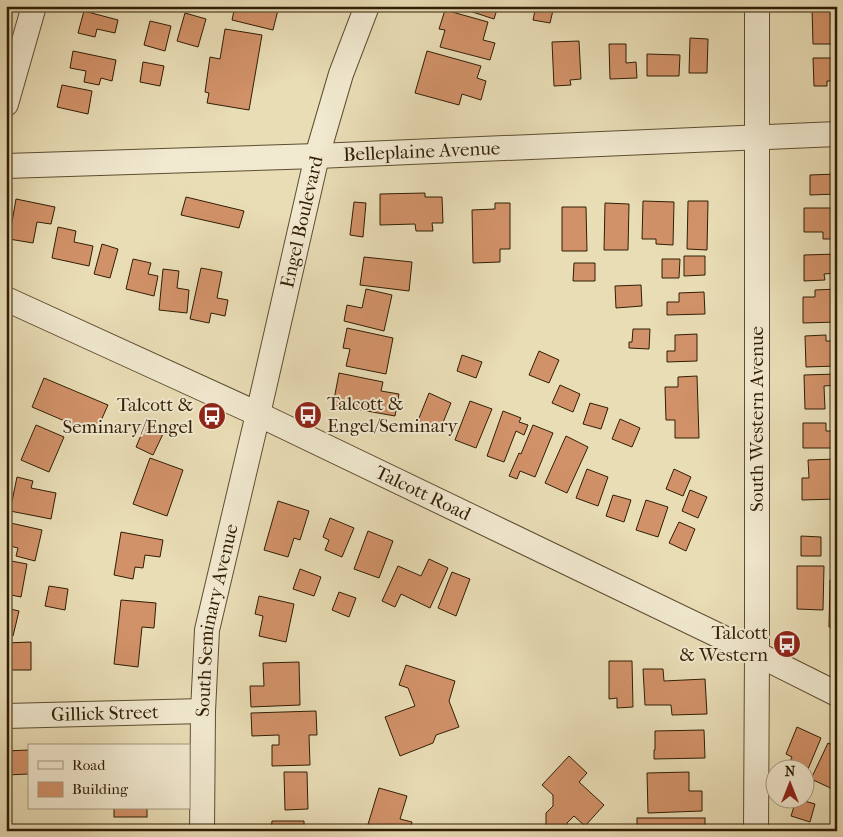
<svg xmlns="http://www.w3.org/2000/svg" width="843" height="837" viewBox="0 0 843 837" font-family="'IM FELL French Canon',serif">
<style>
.building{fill:#d29269;stroke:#301e04}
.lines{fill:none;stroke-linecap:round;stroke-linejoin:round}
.minor-casing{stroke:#5e4e30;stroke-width:26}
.minor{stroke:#f1e9d0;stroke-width:24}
.labels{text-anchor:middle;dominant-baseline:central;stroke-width:4;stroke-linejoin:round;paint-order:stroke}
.street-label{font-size:19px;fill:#301e04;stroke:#f1e9d0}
.poi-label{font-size:19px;fill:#301e04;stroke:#f1e9d0;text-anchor:end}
</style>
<rect width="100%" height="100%" fill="#e9ddb6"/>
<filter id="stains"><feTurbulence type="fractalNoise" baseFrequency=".004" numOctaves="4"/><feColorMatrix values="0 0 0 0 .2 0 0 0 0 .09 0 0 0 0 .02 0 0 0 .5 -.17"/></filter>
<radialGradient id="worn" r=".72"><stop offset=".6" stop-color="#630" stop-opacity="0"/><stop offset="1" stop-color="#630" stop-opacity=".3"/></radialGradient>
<g class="building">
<path d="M235,6H279L273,30L232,20Z"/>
<path d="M454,6H498L494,19Z"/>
<path d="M536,6H554L550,23L533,20Z"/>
<path d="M831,7L832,44H813L812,8Z"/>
<path d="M445,10L488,22L483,40L495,43L490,60L440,47L445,30L439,29Z"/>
<path d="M84,11L118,20L115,33L97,29L95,37L78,33Z"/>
<path d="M185,13L206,19L198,47L177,41Z"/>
<path d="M150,21L171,26L165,51L144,45Z"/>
<path d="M225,29L262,35L249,110L207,103L209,93L205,92L210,57L220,59Z"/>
<path d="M690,38L708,39L707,73H689Z"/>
<path d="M579,41L581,79L570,80L571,85L554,86L552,42Z"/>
<path d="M609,44H626V63L636,62L637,78L610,79Z"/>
<path d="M73,51L116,60L112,81L101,78L99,85L84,82L86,71L70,68Z"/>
<path d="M427,51L481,66L477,78L486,81L481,100L462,94L459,105L415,93Z"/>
<path d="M647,54L680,55L679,76H647Z"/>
<path d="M813,58H837V81H827V86H814Z"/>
<path d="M143,62L164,66L160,86L140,82Z"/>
<path d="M62,85L92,91L88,114L57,107Z"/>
<path d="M837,174V194L810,195V175Z"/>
<path d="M425,193V197H442L443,223H432L433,231H416L415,224L380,225V194Z"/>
<path d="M186,197L244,211L239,228L181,215Z"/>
<path d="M16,199L55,207L51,224L37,222L33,243L9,239Z"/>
<path d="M643,201L674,202L673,245L656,244V239H642Z"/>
<path d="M688,201H708L707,250L687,249Z"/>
<path d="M354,202L366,203L363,237L350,235Z"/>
<path d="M495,203H510V249H500V262L473,263L472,210L495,209Z"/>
<path d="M605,203L629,204L628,250H604Z"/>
<path d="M562,207H586L587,251H562Z"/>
<path d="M804,208H836V239H823V232H804Z"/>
<path d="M58,227L76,231L74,242L93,246L89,266L52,258Z"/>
<path d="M102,244L118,249L110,278L94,274Z"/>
<path d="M837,254V273L824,274L825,280L804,281V255Z"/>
<path d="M684,256H705V275L684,276Z"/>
<path d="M364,257L412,262L409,291L360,285Z"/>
<path d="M133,259L151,263L148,274L158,276L154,296L126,289Z"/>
<path d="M662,259H680L679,278H662Z"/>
<path d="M574,263H595V281H573Z"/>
<path d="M201,268L222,272L217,298L228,300L225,316L211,313L209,323L190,319Z"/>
<path d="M163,269L179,271L177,288L189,290L187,313L159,310Z"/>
<path d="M641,285L642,306L616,308L615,286Z"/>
<path d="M366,289L392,295L384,331L344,321L347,305L362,308Z"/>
<path d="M837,289V322L803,323V297H815V290Z"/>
<path d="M704,292L705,314L667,315V302H679V293Z"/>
<path d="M347,328L393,338L386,374L346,366L350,349L343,348Z"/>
<path d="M633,329H650L649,349L629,348V342H632Z"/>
<path d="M697,334V361L667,362V351H675V335Z"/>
<path d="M826,335V341H837V366L806,367L805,336Z"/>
<path d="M539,351L559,360L549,383L529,375Z"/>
<path d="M462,355L482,362L476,378L457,371Z"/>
<path d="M339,373L383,382L381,391L399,394L395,416L333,405Z"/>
<path d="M837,374V385L824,386L825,409H805L804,375Z"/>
<path d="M697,376L699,438H675V420H666L665,387H678V377Z"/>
<path d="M44,378L108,405L95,434L32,407Z"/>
<path d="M560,385L580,394L573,412L552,403Z"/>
<path d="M429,393L451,403L439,432L417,423Z"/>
<path d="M470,401L492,409L476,448L455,440Z"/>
<path d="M590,403L608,408L601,429L583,424Z"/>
<path d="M503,411L521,418L519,422L528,425L524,435L516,431L504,462L487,456Z"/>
<path d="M620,419L640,428L632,447L612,439Z"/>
<path d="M803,423H826V431H837V448H803Z"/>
<path d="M36,425L64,437L49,472L21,460Z"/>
<path d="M533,425L553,433L535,477L520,471L517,479L509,476L519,453L521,454Z"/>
<path d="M145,426L163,434L153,455L136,447Z"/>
<path d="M566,436L588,447L567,493L545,483Z"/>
<path d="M150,458L183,470L167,516L133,504Z"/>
<path d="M837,459V499L802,500V478H809L808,460Z"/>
<path d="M587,469L608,477L598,506L576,498Z"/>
<path d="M674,469L691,477L683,496L666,489Z"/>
<path d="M17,477L33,481L31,488L56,493L51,519L10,511Z"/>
<path d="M690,490L707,497L698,518L682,511Z"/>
<path d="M613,495L631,500L624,522L606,516Z"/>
<path d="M646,500L668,507L658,537L636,530Z"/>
<path d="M278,501L309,511L300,540L294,538L288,557L264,550Z"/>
<path d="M330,518L354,528L342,557L325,550L329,540L323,537Z"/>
<path d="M6,522L42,530L35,561L16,556L18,548L6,545Z"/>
<path d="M679,522L695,529L686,551L669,543Z"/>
<path d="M368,531L393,541L379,578L354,569Z"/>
<path d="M121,532L163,540L160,557L145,555L143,568L135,567L133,579L114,575Z"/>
<path d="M801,536L821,537V556H801Z"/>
<path d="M429,559L448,568L430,608L401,594L395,607L382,601L398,566L421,576Z"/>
<path d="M6,560L27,564L21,597L6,594Z"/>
<path d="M797,566H824L823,610L797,609Z"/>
<path d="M300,569L321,577L314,596L293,589Z"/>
<path d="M452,572L470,579L456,616L438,608Z"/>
<path d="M830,580H837V627H829Z"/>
<path d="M49,586L68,589L65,610L45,606Z"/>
<path d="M339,592L356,598L349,617L332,610Z"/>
<path d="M259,596L294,604L286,642L259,636L263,616L255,614Z"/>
<path d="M121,600L156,603L154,628L142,627L138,667L114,664Z"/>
<path d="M6,608L19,611L13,636L6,634Z"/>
<path d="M31,642V670H6V643Z"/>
<path d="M609,661H632L633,707L617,708V698L609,699Z"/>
<path d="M299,662L300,705L251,707L250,686H264L263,663Z"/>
<path d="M406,665L455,681L449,701L459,727L436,735L433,743L400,756L385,717L415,706L408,688L399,685Z"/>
<path d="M643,669H663L664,681L705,679L707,714L672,715L671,705H645Z"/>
<path d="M316,711L317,735H309L310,765L272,766V745H279V735L252,736L251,713Z"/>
<path d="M797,727L821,738L806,774V770H786L792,757L786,754Z"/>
<path d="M704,730L705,758L654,759V750H655V731Z"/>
<path d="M828,743L837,747V791L811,779Z"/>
<path d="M29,750V774L6,775V751Z"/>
<path d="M569,756L587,773L579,782L604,805L585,826L574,816L567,823V831H546V813L553,806V795L542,785Z"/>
<path d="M284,772H307L308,809L285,810Z"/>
<path d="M689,772V791H702V811L648,813L647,773Z"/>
<path d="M379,788L407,796L400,819L412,822L410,831H366Z"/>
<path d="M796,800H801L815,804L810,822L791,816Z"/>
<rect x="114" y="808" width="33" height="9"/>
<rect x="637" y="818" width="68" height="13"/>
<path d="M272,821H304V831H271Z"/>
</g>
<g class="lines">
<g class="minor-casing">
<g id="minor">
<path d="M6,104L34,6"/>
<path id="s1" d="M6,166L317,156L837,134"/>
<path id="s2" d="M6,299L258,414L757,654L837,694"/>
<path id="s3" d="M6,716L203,711"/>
<path id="s4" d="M202,831L203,711L207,630L258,414L317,156L341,74L367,6"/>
<path d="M756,831L757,654V6"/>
</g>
</g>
<use href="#minor" class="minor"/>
</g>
<defs>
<g id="bus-disc" transform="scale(1.4375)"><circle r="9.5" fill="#8f2418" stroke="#f1e9d0"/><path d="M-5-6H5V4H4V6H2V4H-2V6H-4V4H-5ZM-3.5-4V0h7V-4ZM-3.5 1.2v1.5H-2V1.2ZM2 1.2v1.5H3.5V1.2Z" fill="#fff"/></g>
</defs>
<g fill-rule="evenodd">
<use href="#bus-disc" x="308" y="415"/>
<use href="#bus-disc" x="212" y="416"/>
<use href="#bus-disc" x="787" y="644"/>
</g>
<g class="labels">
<g class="street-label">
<text stroke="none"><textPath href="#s1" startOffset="416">Belleplaine Avenue</textPath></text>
<text stroke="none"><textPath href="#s4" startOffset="620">Engel Boulevard</textPath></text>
<text transform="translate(757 419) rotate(-90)">South Western Avenue</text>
<text stroke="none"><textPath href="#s2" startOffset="460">Talcott Road</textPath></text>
<text stroke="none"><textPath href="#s4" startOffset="212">South Seminary Avenue</textPath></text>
<text stroke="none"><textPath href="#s3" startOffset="99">Gillick Street</textPath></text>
</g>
<g class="poi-label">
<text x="327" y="404" text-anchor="start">Talcott &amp;<tspan x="327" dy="22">Engel/Seminary</tspan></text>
<text x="193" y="405">Talcott &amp;<tspan x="193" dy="22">Seminary/Engel</tspan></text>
<text x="768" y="633">Talcott<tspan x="768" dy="22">&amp; Western</tspan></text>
</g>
</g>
<rect width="843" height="837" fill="none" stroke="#e9ddb6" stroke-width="25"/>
<rect x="8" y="8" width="828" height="822" fill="none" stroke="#301e04" stroke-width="2.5"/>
<rect x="12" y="12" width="818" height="812" fill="none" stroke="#301e04"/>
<rect x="28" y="744" width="162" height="65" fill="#f1e9d0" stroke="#a4987e"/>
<rect x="38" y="761" width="25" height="8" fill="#f1e9d0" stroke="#a4987e"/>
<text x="72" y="770" font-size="15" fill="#301e04">Road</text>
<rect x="38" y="782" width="25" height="15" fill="#d29269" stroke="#a4987e"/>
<text x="72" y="794" font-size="15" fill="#301e04">Building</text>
<g transform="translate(790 784)"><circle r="24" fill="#f1e9d0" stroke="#a4987e"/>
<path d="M0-4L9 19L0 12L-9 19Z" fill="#8f2418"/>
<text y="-8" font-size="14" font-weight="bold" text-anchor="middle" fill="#301e04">N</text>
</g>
<rect width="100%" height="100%" filter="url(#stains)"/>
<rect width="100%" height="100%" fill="url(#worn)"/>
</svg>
